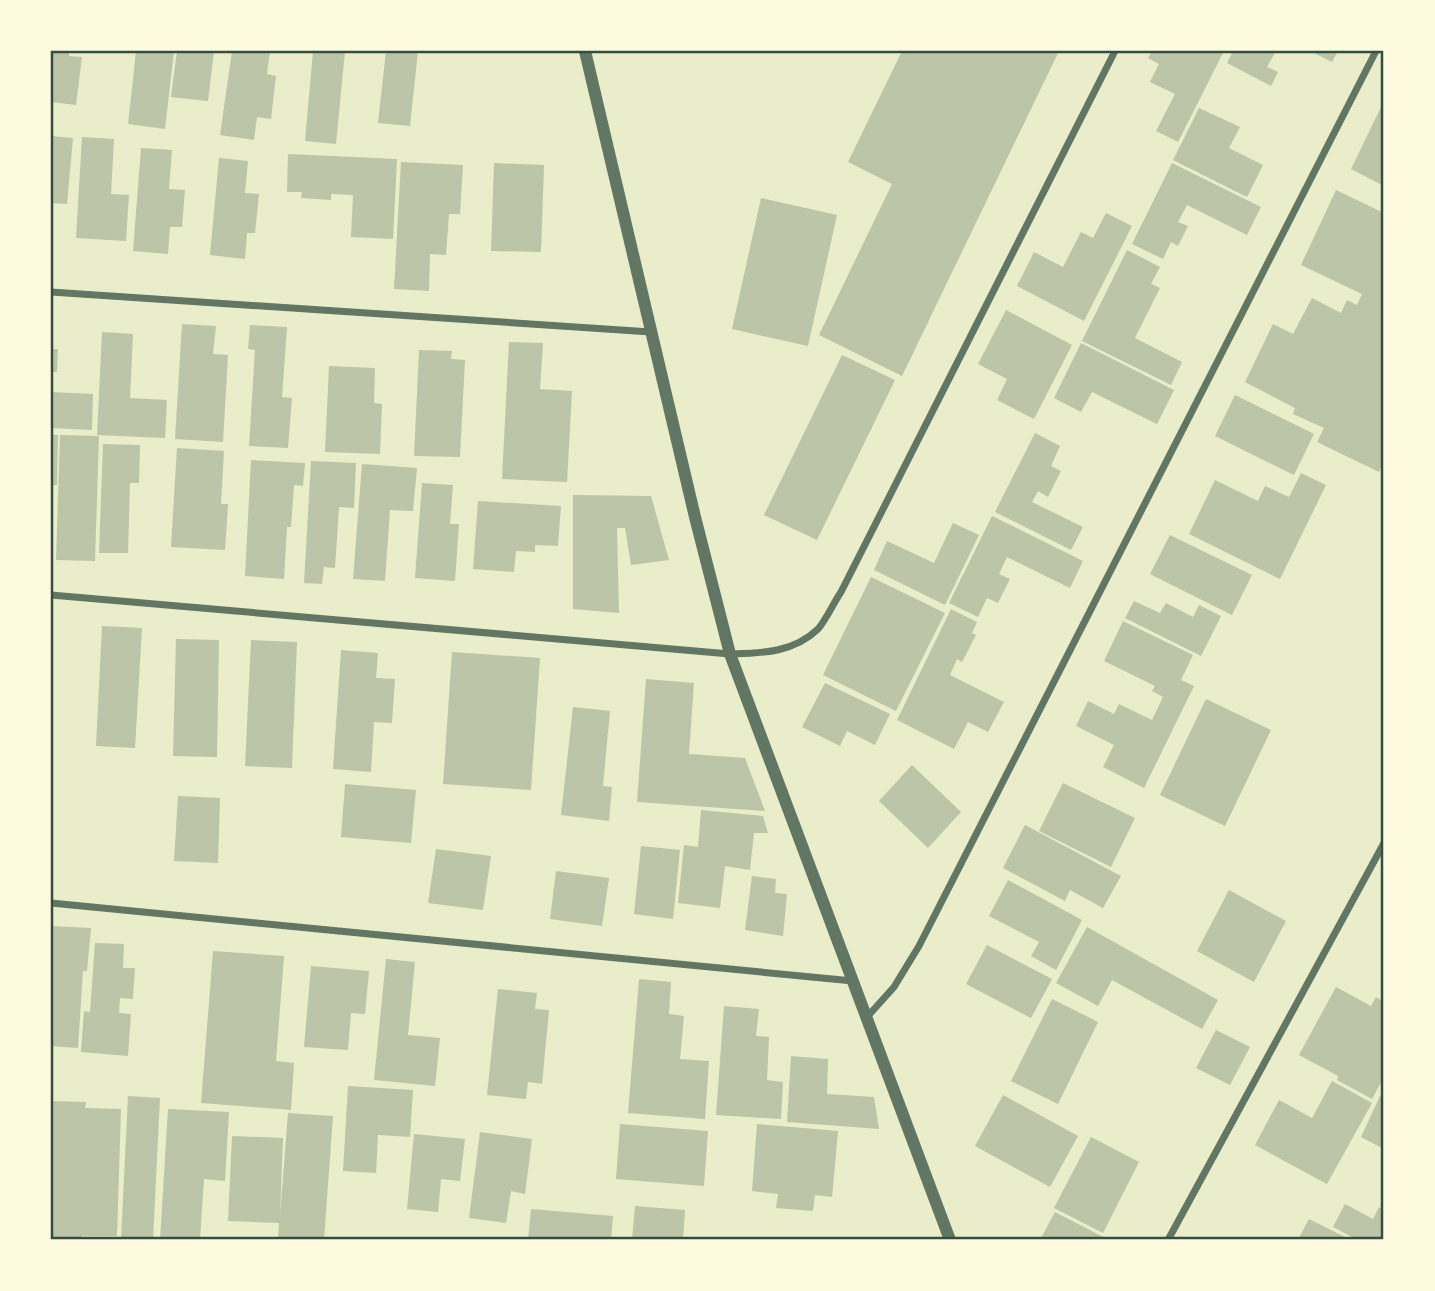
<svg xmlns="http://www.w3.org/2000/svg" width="1435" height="1291" viewBox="0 0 1435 1291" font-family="'Noto Sans',sans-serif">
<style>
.building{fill:#bcc5a7}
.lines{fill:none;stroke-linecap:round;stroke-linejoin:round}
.minor{stroke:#617663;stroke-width:7}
.tertiary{stroke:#617663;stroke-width:12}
.neatline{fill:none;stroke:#344e41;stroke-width:2.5}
</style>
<rect width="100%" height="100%" fill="#e9edc9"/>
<g class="building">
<path d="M51,51H69V56L82,57L76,105L51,102Z"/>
<path d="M136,51H174L165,129L128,124Z"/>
<path d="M177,51H214L208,101L171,97Z"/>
<path d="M232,51H270L267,74L276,76L271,119L257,117L254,140L220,135Z"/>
<path d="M313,51H345L336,144L305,141Z"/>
<path d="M386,51H418L410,126L378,123Z"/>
<path d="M902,51H1059L902,376L819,335L892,184L848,162Z"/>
<path d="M1152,51H1224L1178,142L1156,131L1175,94L1150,82L1159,64L1148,58Z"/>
<path d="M1233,51H1276L1267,67L1278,72L1271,86L1227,63Z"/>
<path d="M1310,51H1338L1332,62Z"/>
<path d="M1384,101V186L1351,169Z"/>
<path d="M1199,108L1240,127L1229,148L1263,165L1247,197L1173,160Z"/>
<path d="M51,136L73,138L67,204L51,203Z"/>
<path d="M82,137L114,139L111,194L129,195L126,241L76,238Z"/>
<path d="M141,148L172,150L169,189L185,190L182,227H170L168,254L133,251Z"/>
<path d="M288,154L397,159L393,239L351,237L353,195L331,194V200L301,198L302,192H287Z"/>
<path d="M219,158L248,161L245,193L259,194L255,233H247L245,259L210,255Z"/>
<path d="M401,162L463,165L460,214H449L446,255L430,254L429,291L394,289Z"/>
<path d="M494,163L544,165L541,252L491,251Z"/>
<path d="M1172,163L1261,207L1247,235L1187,205L1178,222L1188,226L1178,246L1171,242L1163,259L1132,244Z"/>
<path d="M1336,190L1384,213V461L1379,472L1317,442L1324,428L1293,414L1295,408L1245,382L1273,324L1293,334L1312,298L1341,313L1347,300L1357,305L1362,294L1301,265Z"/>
<path d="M761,198L837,215L808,346L732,329Z"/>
<path d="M1106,213L1132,226L1084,321L1017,286L1034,252L1063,267L1081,232L1093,238Z"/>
<path d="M1127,250L1160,267L1151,284L1160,288L1135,338L1182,362L1171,385L1082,341Z"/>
<path d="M1006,310L1072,345L1034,419L997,400L1007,379L978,364Z"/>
<path d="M182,324L216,326L213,354L228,355L223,442L175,439Z"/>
<path d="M250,325L287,327L282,397L292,398L288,448L249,446L255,350L248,349Z"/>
<path d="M102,332L133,334L130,398L167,400L165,438L97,435Z"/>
<path d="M509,342L543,343L540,389L572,391L567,482L502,479Z"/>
<path d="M1081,343L1174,390L1157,424L1092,392L1081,412L1054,398Z"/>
<path d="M51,349H58L57,372H51Z"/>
<path d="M419,350L452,351L451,359L465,360L460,457L414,456Z"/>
<path d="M842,355L895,380L817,540L764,515Z"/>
<path d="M329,366L375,368L374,403L382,404L380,454L325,452Z"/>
<path d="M51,392L93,394L92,430L51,428Z"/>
<path d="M1235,395L1314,434L1294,475L1215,436Z"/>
<path d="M1035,433L1060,446L1051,466L1061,471L1048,497L1038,491L1032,502L1083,527L1071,550L995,512Z"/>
<path d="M51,435H58L57,485H51Z"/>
<path d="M60,435L99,436L95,561L56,560Z"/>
<path d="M103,444L140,445L139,483H130L128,553H99Z"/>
<path d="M177,448L224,451L221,504H228L225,550L171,547Z"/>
<path d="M251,460L305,463L303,486L294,485L291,527H287L284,579L245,576Z"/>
<path d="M311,461L356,463L354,508L339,507L335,568L324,567L322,584L304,583Z"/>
<path d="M362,464L417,468L413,511L390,510L385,581L353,579Z"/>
<path d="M1301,473L1326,485L1280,579L1189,534L1215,480L1258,501L1265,486L1289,497Z"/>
<path d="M422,483L453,485L450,524H459L455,581L415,578Z"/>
<path d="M573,495L651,496L669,560L631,565L625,528H617L619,613L573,609Z"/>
<path d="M478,501L561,506L558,546L535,545V552L516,551L514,572L473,569Z"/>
<path d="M992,516L1083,561L1070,588L1007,557L999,574L1010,579L998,603L987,598L978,617L949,603Z"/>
<path d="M953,523L979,535L945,605L874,570L887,541L934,563Z"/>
<path d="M1170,535L1252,575L1232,615L1150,574Z"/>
<path d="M871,577L945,613L896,711L823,675Z"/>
<path d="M1134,601L1160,613L1166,603L1193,617L1199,605L1221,616L1201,656L1125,618Z"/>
<path d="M951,609L977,622L972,633L976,635L962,662L957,659L950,675L1004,702L988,732L968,722L954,749L897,720Z"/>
<path d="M1123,621L1193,655L1181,680L1194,686L1144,788L1103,767L1114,745L1076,726L1088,701L1114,714L1119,704L1152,720L1163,697L1152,691L1155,686L1104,661Z"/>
<path d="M102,626L142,628L135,748L96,746Z"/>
<path d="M176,639L219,640L217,757L173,756Z"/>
<path d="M251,640L297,642L292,768L245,766Z"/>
<path d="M341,650L378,653L376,678L395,679L392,723L374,722L371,772L333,769Z"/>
<path d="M452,652L540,658L531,790L443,784Z"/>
<path d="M646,679L694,683L689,754L745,758L765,811L637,802Z"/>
<path d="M825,683L890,714L875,745L847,731L840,746L802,727Z"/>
<path d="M1206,699L1271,730L1225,826L1160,795Z"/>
<path d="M573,707L610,711L603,786L612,787L609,821L561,815Z"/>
<path d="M912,765L961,812L928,848L879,801Z"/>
<path d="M1063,783L1135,818L1111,867L1039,831Z"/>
<path d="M345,784L416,790L411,843L341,837Z"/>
<path d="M178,796L220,798L218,863L174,861Z"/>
<path d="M701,810L763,816L768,833H754L750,870L725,866L720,908L678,903L684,845L698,847Z"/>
<path d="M1025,825L1121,876L1103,908L1070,890L1065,901L1003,868Z"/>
<path d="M641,846L680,850L673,919L634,914Z"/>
<path d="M436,849L491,856L483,910L428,903Z"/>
<path d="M556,871L609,878L602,926L550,919Z"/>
<path d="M752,876L776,879L775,893L787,894L783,936L745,930Z"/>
<path d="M1008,880L1082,920L1056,970L1031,956L1039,942L989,916Z"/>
<path d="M1229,890L1286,921L1254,982L1197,951Z"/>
<path d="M51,926L91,928L87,971H83L78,1048L51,1046Z"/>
<path d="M1087,927L1218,1000L1202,1029L1112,980L1098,1006L1056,983Z"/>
<path d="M95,943L124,944L123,968H135L133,999L120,998L119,1013L131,1014L128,1056L81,1052L84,1011L90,1012Z"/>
<path d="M987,945L1052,979L1031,1018L966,984Z"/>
<path d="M213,951L284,956L276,1061L294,1063L291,1110L201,1103Z"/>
<path d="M386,959L415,962L408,1035L440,1038L435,1086L374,1080Z"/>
<path d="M311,966L369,971L365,1014L351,1013L348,1050L304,1047Z"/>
<path d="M639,979L671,982L669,1014L684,1016L680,1059L709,1061L705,1119L628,1113Z"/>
<path d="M1336,987L1371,1006L1376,997L1384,1002V1077L1372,1099L1337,1080L1338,1076L1299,1055Z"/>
<path d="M498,989L537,993L535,1009L549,1010L542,1084L528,1082L526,1099L487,1095Z"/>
<path d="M1052,999L1098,1022L1058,1104L1011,1081Z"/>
<path d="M724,1006L759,1009L756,1036L769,1037L767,1080L783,1082L781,1119L716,1115Z"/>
<path d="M1216,1030L1250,1047L1230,1085L1196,1068Z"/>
<path d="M791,1056L828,1059L827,1094L874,1097L879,1129L787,1122Z"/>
<path d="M1332,1081L1372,1103L1327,1184L1255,1145L1279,1100L1312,1118Z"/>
<path d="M348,1086L413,1090L410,1137L378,1135L376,1173L343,1171Z"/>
<path d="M1003,1095L1078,1136L1050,1187L975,1146Z"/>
<path d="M128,1096L160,1098L153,1240H121Z"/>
<path d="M1380,1096L1384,1098V1144L1382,1148L1361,1137Z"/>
<path d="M51,1101L86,1102L85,1108L121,1109L117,1236H82V1240H51Z"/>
<path d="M168,1109L229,1112L225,1181L204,1179L200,1240H160Z"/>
<path d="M288,1113L333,1116L324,1240H278L279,1223L228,1221L232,1136L283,1138L280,1216Z"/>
<path d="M620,1124L708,1131L704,1186L616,1179Z"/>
<path d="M757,1124L838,1131L832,1197L815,1195L813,1211L776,1208L778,1194L752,1191Z"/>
<path d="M480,1132L532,1139L525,1194L511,1191L506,1223L469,1218Z"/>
<path d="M414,1134L465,1139L460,1181L441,1179L438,1212L407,1209Z"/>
<path d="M1091,1137L1139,1162L1103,1233L1054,1208Z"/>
<path d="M1345,1204L1373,1219L1379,1207L1384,1210V1240H1358L1333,1227Z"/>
<path d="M635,1206L685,1210L683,1240H632Z"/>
<path d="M531,1209L613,1216L611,1240H528Z"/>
<path d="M1055,1212L1109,1240H1040Z"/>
<path d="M1309,1219L1351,1240H1298Z"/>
</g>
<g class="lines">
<g class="minor">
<path d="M51,292L651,332"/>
<path d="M51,595L730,654C762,653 793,653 818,629C826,620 834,602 841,592L1115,51"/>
<path d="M51,903L853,981"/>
<path d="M867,1017L894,987L919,946L1376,51"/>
<path d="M1168,1240L1384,843"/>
</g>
<path class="tertiary" d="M585,51L695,517L730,654L950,1240"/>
</g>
<rect width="1435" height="1291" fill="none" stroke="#fefae0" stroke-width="105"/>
<rect x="52" y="52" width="1330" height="1186" class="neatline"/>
</svg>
